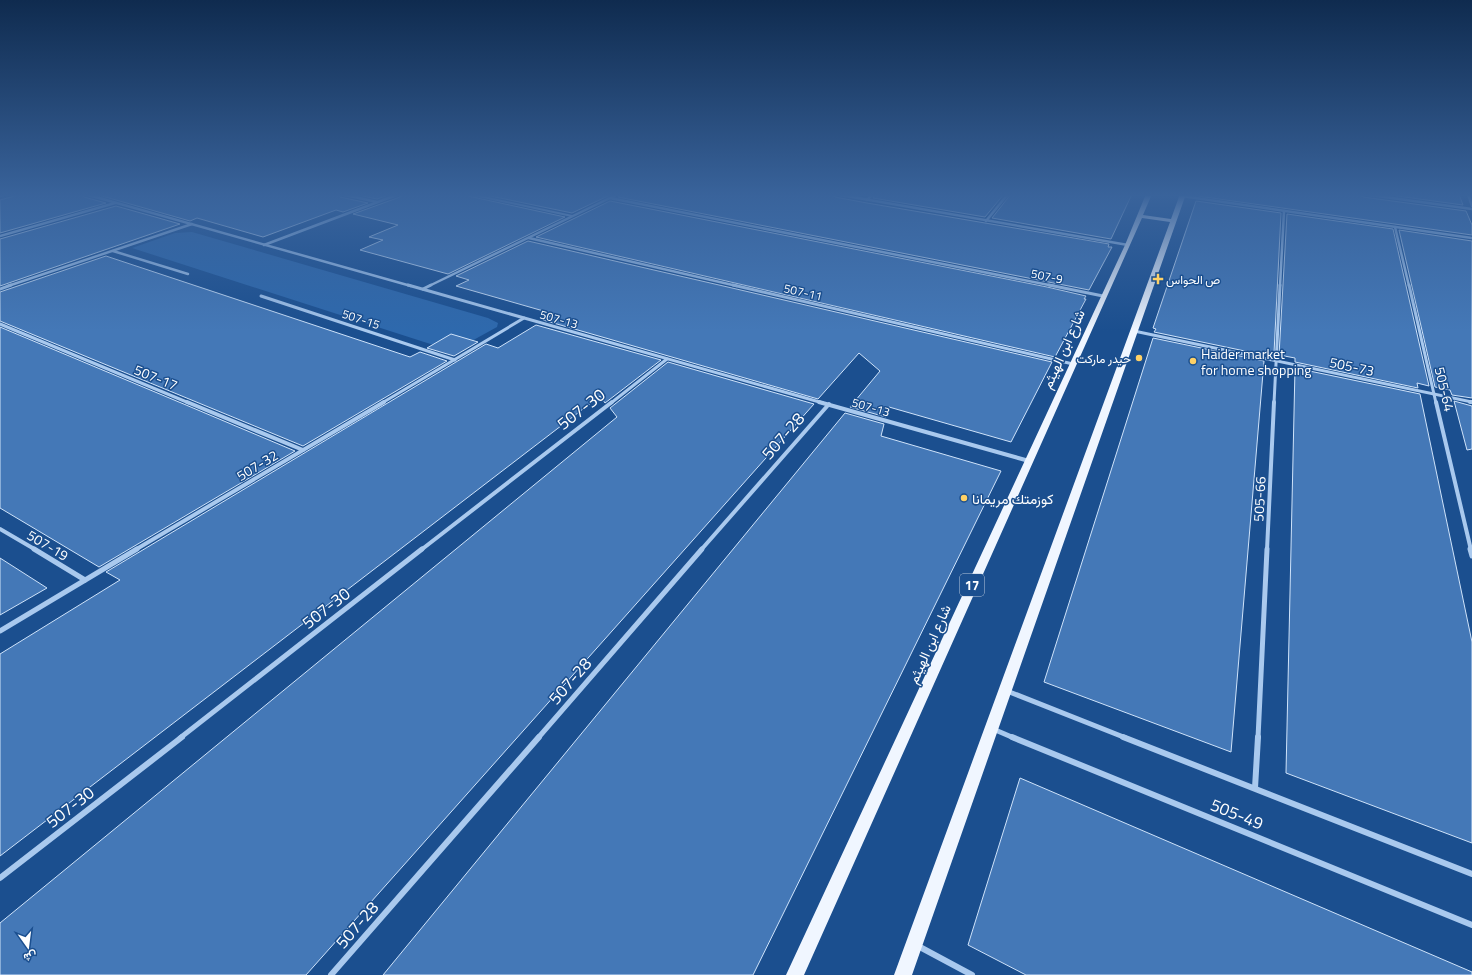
<svg xmlns="http://www.w3.org/2000/svg" width="1472" height="975" viewBox="0 0 1472 975" font-family="'Titillium Web',Vazirmatn,sans-serif">
<style>
.green{fill:#2e69ad}
.building{fill:#4478b7;stroke:#cfe3fa}
.lines{fill:none;stroke-linecap:round;stroke-linejoin:round}
.lane{stroke:#a9c9ee;stroke-width:2}
.street-far4{stroke:#a9c9ee;stroke-width:2.5}
.street-far3{stroke:#a9c9ee;stroke-width:3}
.street-far2{stroke:#a9c9ee;stroke-width:4}
.street-far1{stroke:#a9c9ee;stroke-width:5}
.street{stroke:#a9c9ee;stroke-width:6}
.primary{fill:#f0f6ff;fill-rule:evenodd}
.poi-dot{fill:#ffd166;stroke:#1b4f8f;stroke-width:1.5}
.labels{text-anchor:middle;dominant-baseline:central;stroke-width:3;stroke-linejoin:round;paint-order:stroke}
.far-street-label{font-size:12px;fill:#fff;stroke:#1b4f8f}
.far-poi-label{font-size:12px;fill:#fff;stroke:#1b4f8f;text-anchor:start}
.shield{fill:#1b4f8f;stroke:#bbcadd;stroke-width:1}
.shield-label{font-size:13px;font-weight:bold;fill:#fff}
.street-label{font-size:14px;fill:#fff;stroke:#1b4f8f}
.poi-label{font-size:14px;fill:#fff;stroke:#1b4f8f;text-anchor:start}
.near-street-label{font-size:17px;fill:#fff;stroke:#1b4f8f}
</style>
<rect width="100%" height="100%" fill="#1b4f8f"/>
<path class="green" d="M192,232L488,318L498,323L497,327L459,348L449,350L132,248L175,233Z"/>
<g class="building">
<path d="M22,194H82L84,197L106,203L0,233V200Z"/>
<path d="M95,194H338L340,197L368,203L343,212L336,210L263,237L197,218L190,221Z"/>
<path d="M354,194H391L377,199Z"/>
<path d="M402,194H467L468,196L565,217L448,274L360,250L383,240L369,237L398,225L353,214L400,197Z"/>
<path d="M481,194H612L572,213Z"/>
<path d="M621,194H832L835,197L867,203L1109,244L1108,247H1112L1089,290L618,197Z"/>
<path d="M876,194H1004L985,217L873,198Z"/>
<path d="M1011,194H1132L1111,239L992,218Z"/>
<path d="M1198,194H1360L1363,197L1466,211L1472,225V235L1198,196Z"/>
<path d="M1383,194H1459L1463,205Z"/>
<path d="M610,201L1047,287L1086,296L1084,299H1086L1055,357L536,237Z"/>
<path d="M1196,201L1281,213L1274,353L1265,351L1264,355L1154,332L1156,329L1153,328Z"/>
<path d="M116,206L180,224L0,286V239Z"/>
<path d="M1287,214L1393,229L1429,386L1417,383L1418,388L1295,362V358L1279,355Z"/>
<path d="M1399,230L1472,241V398L1452,395L1450,390L1435,387Z"/>
<path d="M528,241L732,288L1052,362L1011,442L889,407L886,417L850,407L880,371L859,353L818,399L543,320L554,314L456,286L469,280L456,276Z"/>
<path d="M106,256L410,357L420,352L447,361L303,446L0,321V292Z"/>
<path d="M536,325L661,360L605,403L600,396L0,856V654L120,580L106,572L486,344L498,348Z"/>
<path d="M0,327L186,405L295,451L99,567L0,508Z"/>
<path d="M451,334L478,342L454,356L427,348Z"/>
<path d="M1153,338L1264,361L1231,752L1044,682Z"/>
<path d="M668,362L814,404L306,975H0V923L617,417L610,408Z"/>
<path d="M1295,368L1420,394L1472,642V843L1286,773Z"/>
<path d="M1454,401L1472,406V449L1467,450Z"/>
<path d="M845,413L884,424L881,436L1001,471L753,975H383Z"/>
<path d="M0,558L47,588L0,615Z"/>
<path d="M1020,778L1472,972V975H1026L968,945Z"/>
</g>
<g class="lines">
<path class="lane" d="M469,194L572,216"/>
<g class="street-far4">
<path d="M85,194L411,286"/>
<path d="M341,194L377,202"/>
<path d="M835,194L1128,245"/>
<path d="M1363,194L1472,209"/>
<path d="M1468,194L1472,206"/>
<path d="M0,196L6,194"/>
<path d="M1182,196L1472,238"/>
<path d="M610,198L1054,286"/>
<path d="M867,200L873,194"/>
<path d="M986,221L1008,194"/>
<path d="M1395,227L1409,286"/>
<path d="M0,236L115,203"/>
<path d="M529,238L737,286"/>
<path d="M264,245L399,194"/>
<path d="M113,251L188,274"/>
<path d="M8,286L192,224"/>
<path d="M429,286L618,194"/>
<path d="M1280,286L1284,211"/>
</g>
<g class="street-far3">
<path d="M408,285L823,403"/>
<path d="M733,285L1073,364"/>
<path d="M1049,285L1103,296"/>
<path d="M1409,285L1436,403"/>
<path d="M0,289L11,285"/>
<path d="M423,289L431,285"/>
<path d="M261,296L455,360"/>
<path d="M0,324L189,403"/>
<path d="M1134,331L1472,402"/>
<path d="M382,403L524,318"/>
<path d="M611,403L667,359"/>
<path d="M1274,403L1280,285"/>
</g>
<g class="street-far2">
<path d="M187,402L303,450"/>
<path d="M819,402L1029,461"/>
<path d="M1436,402L1471,550"/>
<path d="M1470,402H1472"/>
<path d="M0,529L36,550"/>
<path d="M135,550L384,402"/>
<path d="M421,550L612,402"/>
<path d="M701,550L829,404"/>
<path d="M1267,550L1274,402"/>
</g>
<g class="street-far1">
<path d="M34,549L85,580"/>
<path d="M1470,549L1472,556"/>
<path d="M0,631L137,549"/>
<path d="M1007,691L1126,738"/>
<path d="M993,729L1014,738"/>
<path d="M180,738L422,549"/>
<path d="M538,738L702,549"/>
<path d="M1258,738L1267,549"/>
</g>
<g class="street">
<path d="M1012,737L1472,925"/>
<path d="M1123,737L1472,874"/>
<path d="M1255,788L1258,737"/>
<path d="M0,878L182,737"/>
<path d="M918,946L972,975"/>
<path d="M331,975L539,737"/>
</g>
<path class="primary" d="M1146,194H1152L1143,215L1171,219L1180,194H1186L912,975H894L1170,222L1142,218L804,975H786L1125,245Z"/>
</g>
<linearGradient id="sky" x2="0" y2="1"><stop stop-color="#0f2b4f"/><stop offset="0.59" stop-color="#39639b"/><stop offset="1" stop-color="#39639b" stop-opacity="0"/></linearGradient>
<rect width="1472" height="331" fill="url(#sky)"/>
<g class="poi-dot">
<path d="M1156 273h4v4h4v4h-4v4h-4v-4h-4v-4h4z"/>
<circle cx="1139" cy="358" r="4"/>
<circle cx="1193" cy="361" r="4"/>
<circle cx="964" cy="498" r="4"/>
</g>
<g class="labels">
<g class="far-street-label">
<text transform="translate(1047 276) rotate(11)">507-9</text>
<text transform="translate(803 292) rotate(13)">507-11</text>
<text transform="translate(361 319) rotate(18)">507-15</text>
<text transform="translate(559 319) rotate(16)">507-13</text>
<text transform="translate(871 407) rotate(16)">507-13</text>
</g>
<g class="far-poi-label">
<text x="1166" y="279">ص الحواس</text>
<text x="1131" y="358" text-anchor="end">حيدر ماركت</text>
</g>
<rect class="shield" x="960" y="574" width="24" height="22" rx="3"/>
<g class="shield-label">
<text x="972" y="585">17</text>
</g>
<g class="street-label">
<text transform="translate(1063 349) rotate(-66)">شارع ابن الهيثم</text>
<text transform="translate(1352 366) rotate(12)">505-73</text>
<text transform="translate(156 377) rotate(22)">507-17</text>
<text transform="translate(1445 389) rotate(77)">505-64</text>
<text transform="translate(257 465) rotate(-31)">507-32</text>
<text transform="translate(1259 499) rotate(-87)">505-66</text>
<text transform="translate(48 545) rotate(31)">507-19</text>
<text transform="translate(929 644) rotate(-66)">شارع ابن الهيثم</text>
</g>
<g class="poi-label">
<text x="1201" y="353">Haider market<tspan x="1201" dy="16">for home shopping</tspan></text>
<text x="972" y="498">كوزمتك مريمانا</text>
</g>
<g class="near-street-label">
<text transform="translate(581 409) rotate(-38)">507-30</text>
<text transform="translate(783 436) rotate(-49)">507-28</text>
<text transform="translate(326 608) rotate(-38)">507-30</text>
<text transform="translate(570 681) rotate(-49)">507-28</text>
<text transform="translate(70 807) rotate(-38)">507-30</text>
<text transform="translate(1237 814) rotate(22)">505-49</text>
<text transform="translate(357 925) rotate(-49)">507-28</text>
</g>
</g>
<g transform="translate(28 947) rotate(166)" stroke="#1b4f8f" stroke-width="3" paint-order="stroke">
<path d="M0-3L7 15L0 10L-7 15Z" fill="#ffffff"/>
<text y="-6" font-size="11" font-weight="bold" text-anchor="middle" fill="#ffffff">ش</text>
</g>
</svg>
